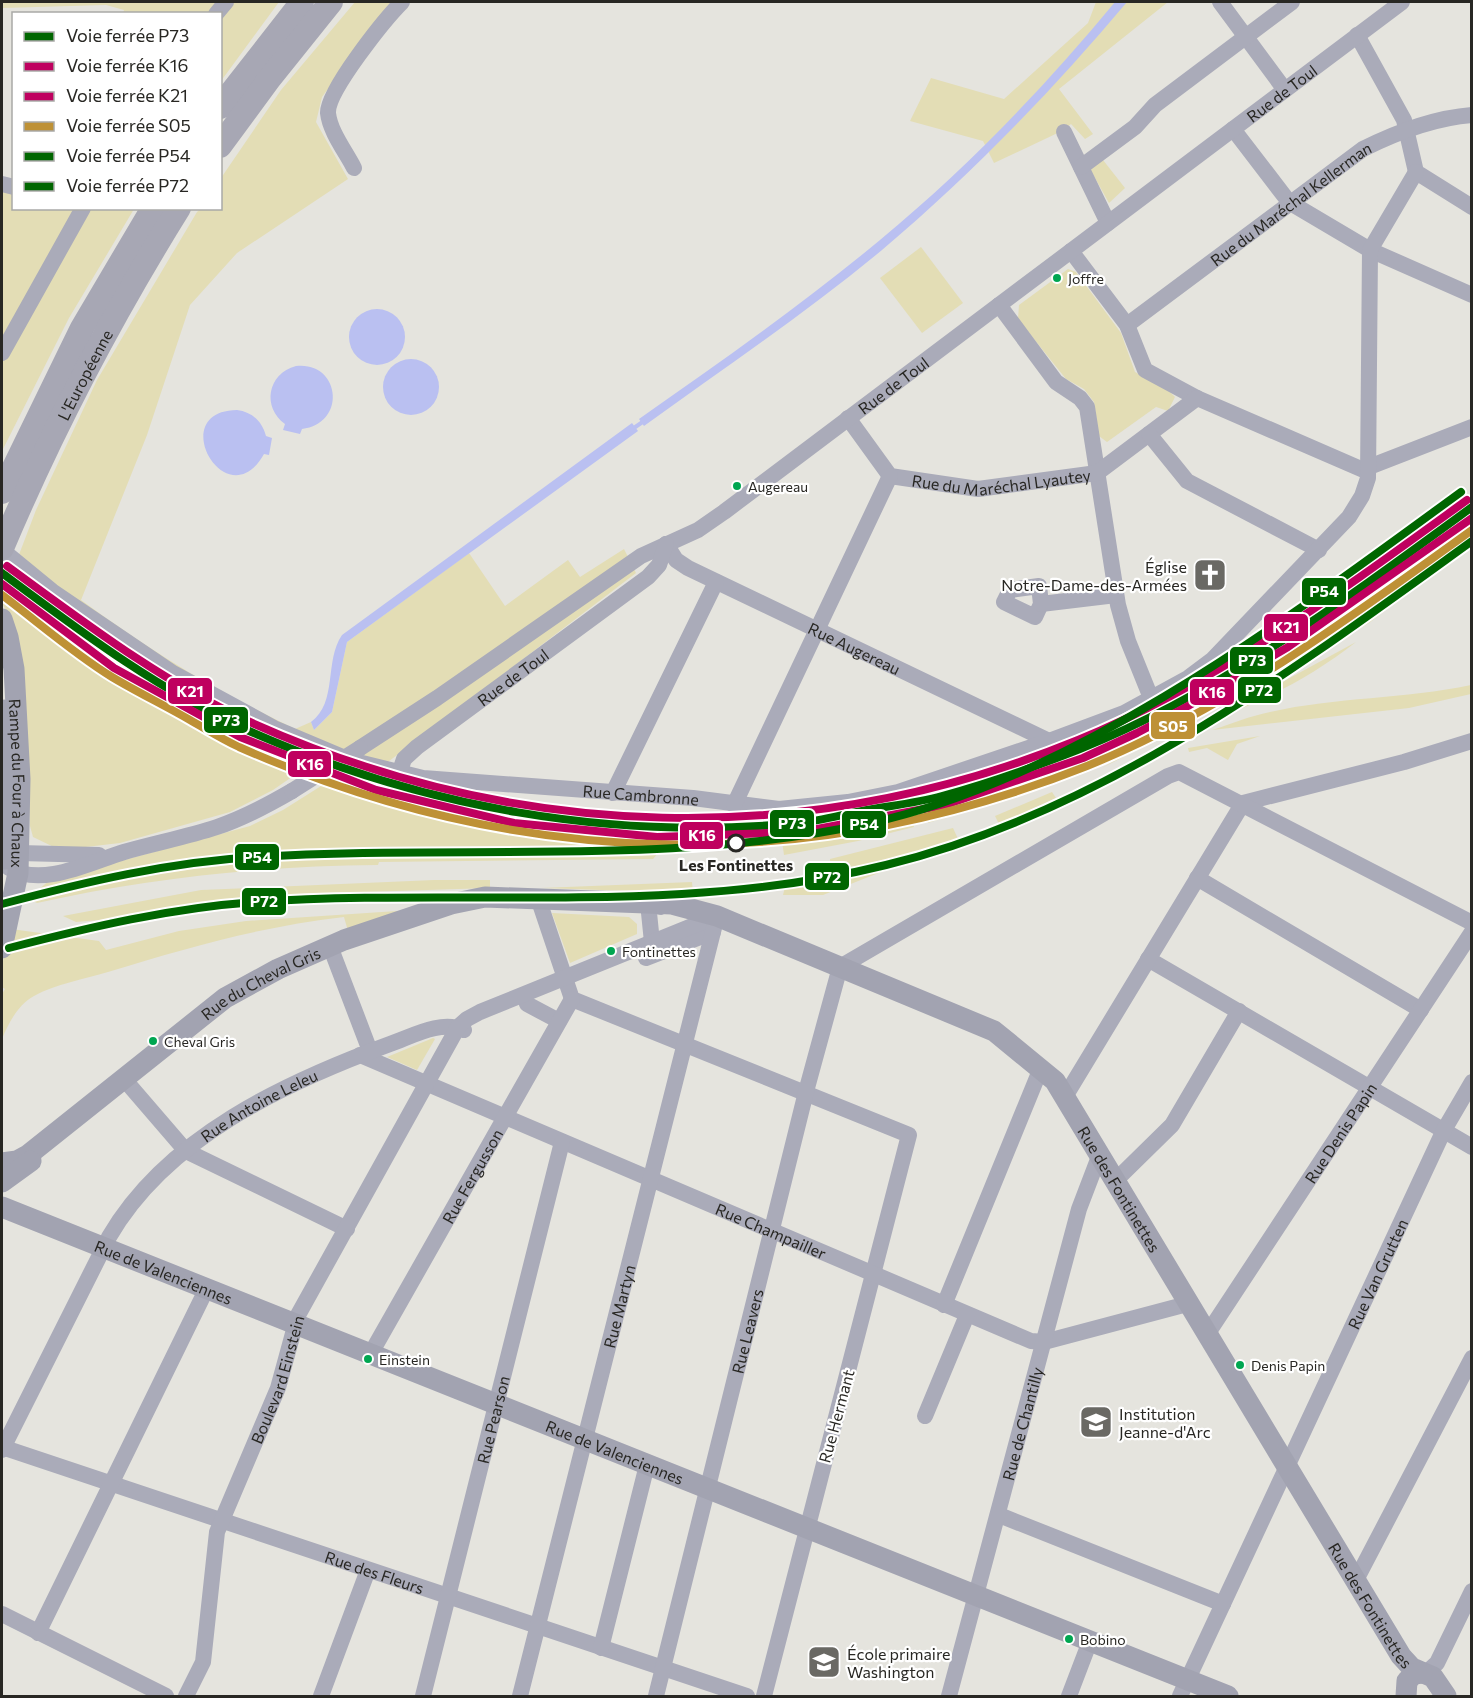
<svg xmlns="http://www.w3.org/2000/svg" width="1473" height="1698" viewBox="0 0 1473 1698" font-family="Commissioner,sans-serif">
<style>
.green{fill:#e3ddb5}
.water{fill:#bac0f1}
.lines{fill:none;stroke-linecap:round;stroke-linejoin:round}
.stream{stroke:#bac0f1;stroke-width:4}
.minor{stroke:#aaabb9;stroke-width:16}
.major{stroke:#a2a3b1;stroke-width:21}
.highway{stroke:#a7a7b4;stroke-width:24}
.minor-bridge{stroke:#aaabb9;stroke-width:16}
.rail-1-casing{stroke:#fff;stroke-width:12}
.rail-2-casing{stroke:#fff;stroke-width:12}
.rail-3-casing{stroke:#fff;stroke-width:12}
.rail-4-casing{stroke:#fff;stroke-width:12}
.rail-5-casing{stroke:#fff;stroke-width:12}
.rail-6-casing{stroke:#fff;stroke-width:12}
.rail-1{stroke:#060;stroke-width:8}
.rail-2{stroke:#bf005f;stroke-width:8}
.rail-3{stroke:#bf005f;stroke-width:8}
.rail-4{stroke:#be9136;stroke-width:8}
.rail-5{stroke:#060;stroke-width:8}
.rail-6{stroke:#060;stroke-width:8}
.bus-dot{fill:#00a651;stroke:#fff;stroke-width:2}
.stop-dot{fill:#fff;stroke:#282723;stroke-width:3}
.labels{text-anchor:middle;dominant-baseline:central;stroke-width:4.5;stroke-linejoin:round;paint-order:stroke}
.bus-label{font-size:14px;fill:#282723;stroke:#fff;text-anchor:start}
.street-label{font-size:16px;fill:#282723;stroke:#fff}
.poi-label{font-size:16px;fill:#282723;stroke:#fff;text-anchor:start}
.stop-label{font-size:16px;font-weight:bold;fill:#282723;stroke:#fff}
.line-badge{stroke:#fff;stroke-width:2}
.badge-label{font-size:16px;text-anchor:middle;font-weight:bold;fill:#fff}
</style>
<rect width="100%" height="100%" fill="#e5e4de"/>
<g class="green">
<path d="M2,2H279L221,81L220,14L123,13L124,10L106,5L2,8Z"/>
<path d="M355,2H392L322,97L316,122L348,179L237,253L190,305L147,435L81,600C149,650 219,693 295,729L311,722L314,730L332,712L347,642L469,553L505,606L568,560L580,577L624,549L636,573L376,771L374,778C269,738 165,692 75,625C53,609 33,590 12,573L36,510L97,380L197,212L200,209L220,208L221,178L281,90Z"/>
<path d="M1096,2H1168L1059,89L1093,134L1085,139L1071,124L1064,130L994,163L983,141L910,121L931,78L1004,99L1088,23Z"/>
<path d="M1103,160L1125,188L1109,203L1090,169Z"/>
<path d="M2,179L13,181L14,208L134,209L69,318L2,451Z"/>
<path d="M921,247L963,303L922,333L880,278Z"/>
<path d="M1068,269L1076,272L1121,333L1135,372L1169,391L1175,397L1168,411L1156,407L1107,442L1099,436L1094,402L1084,389L1066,379L1018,319L1019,305Z"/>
<path d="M1471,531V535L1393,588L1435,554Z"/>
<path d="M1457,554L1369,623L1328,647L1366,617Z"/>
<path d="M5,592L126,681L187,717L302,770L273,790L230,812L120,843L60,850L33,837L30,826L24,697L16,630L2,603Z"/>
<path d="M1343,619L1291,664L1254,688L1102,768L1258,675Z"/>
<path d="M1356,642C1319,671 1279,693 1236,711L1233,709Z"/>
<path d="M1471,685V694L1409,708L1212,730C1231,724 1250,716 1270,712C1336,697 1405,699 1471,685Z"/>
<path d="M1169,701L1168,705C1082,742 993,789 899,805C878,808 856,809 835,812L896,802L951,785Z"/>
<path d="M1260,736L1237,744L1228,760L1207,748L1189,752L1188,748Z"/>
<path d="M1058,769L1059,772C1020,796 971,809 928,823L925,812L976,799Z"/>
<path d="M329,781L388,800L430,806V812L564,840L656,844L659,852L653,859L379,862L378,865C262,866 150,878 37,903L33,901V894L50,880L250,826L283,810Z"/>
<path d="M1052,792L1056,798L999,824L995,816Z"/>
<path d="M911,815L914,827L858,841L784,855L782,841L796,840L795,833L828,830Z"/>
<path d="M953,828L959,841L823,895H783L785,887L831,873L830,859Z"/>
<path d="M434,880H490V888L303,894L148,916L76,922L63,916L201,890Z"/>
<path d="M692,882L693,893L541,888Z"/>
<path d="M397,911V915L348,931L344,917C259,927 190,947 108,972C85,979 55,984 34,996C18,1005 9,1022 2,1039V994L5,989L2,987V965L11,929L99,941L106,950L179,931L246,921Z"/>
<path d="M552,913L629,917L637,924V934L570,963Z"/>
<path d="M433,1038L435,1039L417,1070L387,1057Z"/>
</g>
<g class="water">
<path d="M1115,2H1127C1052,91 971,175 882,250C806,313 724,368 644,426L639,419C720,362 803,304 880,240C966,169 1044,88 1115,2Z"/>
<circle cx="377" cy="337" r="28"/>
<circle cx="411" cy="387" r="28"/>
<path d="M296,366C340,361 348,423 302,429L300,434L283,430L285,424C262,407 267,374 296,366Z"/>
<path d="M237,410C252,412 262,421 266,436L272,438L269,455L264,454C227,520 164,411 237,410Z"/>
<path d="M632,423L638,431L347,642L332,712L314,730L311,722C338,702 324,661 342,635Z"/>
</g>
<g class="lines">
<path class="stream" d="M631,430L644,421"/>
<g class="minor">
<path d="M1220,2L1285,90"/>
<path d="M216,14L226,2"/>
<path d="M1357,35L1404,120L1416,172L1472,207"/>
<path d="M1233,129L1289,202L1370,250L1472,295"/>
<path d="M1064,132L1108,223"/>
<path d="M1081,167L1135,127L1155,105L1292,2"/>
<path d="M354,168C346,152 330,132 328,113C327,91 385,19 402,2"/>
<path d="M2,184L14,187"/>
<path d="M1071,251L1127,325L1145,370L1197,398L1368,472"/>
<path d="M999,305L1056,382L1080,398L1087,407L1118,605L1128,641L1151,698"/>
<path id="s1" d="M1127,325L1363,149C1397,132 1433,118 1472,115"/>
<path d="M2,353L83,208"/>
<path id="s2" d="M848,418L890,476L978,489L1097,473L1197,398"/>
<path d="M1149,434L1187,481L1319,550"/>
<path d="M1369,467L1472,427"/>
<path id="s3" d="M666,544L676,560L688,568L1049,741"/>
<path id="s4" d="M2,550L52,591L173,673L274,728L350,760L423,778L693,798L779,809L848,802L898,792L1049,741L1124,713L1188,678L1212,660L1349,517L1362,496L1368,478L1370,250L1416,172"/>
<path d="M1039,586L1041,604L1035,617L1004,602L1010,590Z"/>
<path d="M1041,604L1116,595"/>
<path id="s5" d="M360,748L437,698L641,556L698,530L724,512L1402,2"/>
<path id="s6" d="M399,774L404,759L417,747L648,577L659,565L666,544"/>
<path d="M613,793L716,582"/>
<path d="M734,805L890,476"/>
<path d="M9,857L19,853L99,855"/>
<path d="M9,868C42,888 91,862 124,852C155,843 187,837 217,827C244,818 268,805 292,791"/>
<path d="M1197,878L1421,1010"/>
<path d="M538,898L572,999L909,1135L764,1696"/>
<path d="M330,946L370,1051"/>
<path d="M653,952L648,903L660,907"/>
<path d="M646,958L713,932"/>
<path d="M1148,959L1472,1147"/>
<path d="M527,1004L559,1021"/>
<path id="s7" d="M360,1055L1031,1341L1044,1342L1191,1303"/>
<path d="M124,1079L186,1151L347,1229"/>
<path d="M1066,1095L1243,803L1404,762L1472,741"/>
<path d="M1116,1180L1172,1125L1239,1011"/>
<path d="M944,1305L1041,1068"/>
<path id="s8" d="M1208,1333L1472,932"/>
<path id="s9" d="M370,1355L572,999"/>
<path d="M925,1416L967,1315"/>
<path id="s10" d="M2,1447L747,1696"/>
<path id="s11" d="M2,1450L109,1237C167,1137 286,1082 390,1044C413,1036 440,1020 464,1030"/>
<path d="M999,1515L1223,1604"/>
<path d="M1356,1580L1472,1358"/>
<path d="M2,1614L166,1696"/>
<path d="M38,1633L206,1290"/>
<path d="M601,1648L647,1465"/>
<path d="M1426,1673L1437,1663L1472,1591"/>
<path id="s12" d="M186,1696L203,1662L217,1532L278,1388L298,1315L458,1027L467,1019L480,1012L717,916"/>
<path d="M321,1696L368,1570"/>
<path id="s13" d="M423,1696L562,1142"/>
<path id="s14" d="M520,1696L717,916"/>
<path id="s15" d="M656,1696L807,1088L840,967L1168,776L1179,772L1472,923"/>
<path id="s16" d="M949,1696L1079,1209L1100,1154"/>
<path d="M1069,1696L1090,1641"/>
<path id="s17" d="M1180,1696L1444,1130L1472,1082"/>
</g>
<g class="major">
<path id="s18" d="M2,619L8,637L14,669L20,779L18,873L2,948"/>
<path d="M4,710L5,859"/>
<path id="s19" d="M2,1163L17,1161L28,1155L225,998L278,969L344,940L451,904L485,897L672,904L717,916L994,1031L1055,1081L1401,1656L1412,1668L1433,1677L1446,1696"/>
<path d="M2,1182L31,1161"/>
<path id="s20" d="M2,1207L1228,1696"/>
<path d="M1406,1696L1407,1681L1414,1674L1422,1673"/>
</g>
<g class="highway">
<path d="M220,107L302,2"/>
<path d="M220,146L270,78L331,2"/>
<path d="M2,492L82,328L153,208"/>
<path id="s21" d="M2,548C52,430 111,317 179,208"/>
</g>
<path class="minor-bridge" d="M292,791L360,748"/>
<g class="rail-1-casing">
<path id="rail-1" d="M2,573C80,631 158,690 247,730C419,807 610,841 799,823C820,821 841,815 862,811C889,806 916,803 942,796C987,784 1037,766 1080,749C1222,692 1349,597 1472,507"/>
</g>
<g class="rail-2-casing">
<path id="rail-2" d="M2,584L114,668L240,737L376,790L514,823L657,837L801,832L945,805L1083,758L1137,733L1188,706L1288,647L1472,518"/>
</g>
<g class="rail-3-casing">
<path id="rail-3" d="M7,566C85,623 162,682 250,722C517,842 807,851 1078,740C1219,682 1344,589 1467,500"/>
</g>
<g class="rail-4-casing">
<path id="rail-4" d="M2,595C38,622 73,653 112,677C137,692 164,705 190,720C206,729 222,739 239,747C516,869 805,878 1087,766C1226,710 1351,617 1472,530"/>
</g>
<g class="rail-5-casing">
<path id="rail-5" d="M2,904C85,882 169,862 255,857C461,844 668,867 871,823C1079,777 1291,616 1461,492"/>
</g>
<g class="rail-6-casing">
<path id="rail-6" d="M9,948C90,927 171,908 255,902C465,888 680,916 886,865C1104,812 1293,670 1472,541"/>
</g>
<use href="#rail-1" class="rail-1"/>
<use href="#rail-2" class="rail-2"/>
<use href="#rail-3" class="rail-3"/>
<use href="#rail-4" class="rail-4"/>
<use href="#rail-5" class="rail-5"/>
<use href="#rail-6" class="rail-6"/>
</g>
<defs>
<g id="church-square" transform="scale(1.725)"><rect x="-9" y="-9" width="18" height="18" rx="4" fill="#6a6964" stroke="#fff"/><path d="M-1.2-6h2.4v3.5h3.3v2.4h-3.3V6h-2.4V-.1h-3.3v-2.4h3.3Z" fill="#fff"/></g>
<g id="school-square" transform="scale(1.725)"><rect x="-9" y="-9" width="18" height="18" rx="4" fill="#6a6964" stroke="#fff"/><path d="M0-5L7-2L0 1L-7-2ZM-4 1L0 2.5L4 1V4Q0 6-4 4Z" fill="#fff"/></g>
</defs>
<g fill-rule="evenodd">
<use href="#church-square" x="1210" y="575"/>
<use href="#school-square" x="1096" y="1422"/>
<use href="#school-square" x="824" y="1662"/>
</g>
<g class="bus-dot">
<circle cx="1057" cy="278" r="5"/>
<circle cx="737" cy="486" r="5"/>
<circle cx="611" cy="951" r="5"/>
<circle cx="153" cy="1041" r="5"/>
<circle cx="368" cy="1359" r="5"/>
<circle cx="1240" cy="1365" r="5"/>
<circle cx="1069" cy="1639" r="5"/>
</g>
<circle class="stop-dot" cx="736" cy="843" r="8"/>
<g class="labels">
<g class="bus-label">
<text x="1068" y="278">Joffre</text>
<text x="748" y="486">Augereau</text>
<text x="622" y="951">Fontinettes</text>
<text x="164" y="1041">Cheval Gris</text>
<text x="379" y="1359">Einstein</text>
<text x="1251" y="1365">Denis Papin</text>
<text x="1080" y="1639">Bobino</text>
</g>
<g class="street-label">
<text stroke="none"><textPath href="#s5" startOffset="1132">Rue de Toul</textPath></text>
<text stroke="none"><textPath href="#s1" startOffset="204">Rue du Maréchal Kellerman</textPath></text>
<text stroke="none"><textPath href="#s21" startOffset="192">L'Européenne</textPath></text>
<text stroke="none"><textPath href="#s5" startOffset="646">Rue de Toul</textPath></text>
<text stroke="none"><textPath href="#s2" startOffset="184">Rue du Maréchal Lyautey</textPath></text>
<text stroke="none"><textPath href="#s3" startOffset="218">Rue Augereau</textPath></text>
<text stroke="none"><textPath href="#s6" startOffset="152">Rue de Toul</textPath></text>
<text stroke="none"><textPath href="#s18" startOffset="166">Rampe du Four à Chaux</textPath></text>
<text stroke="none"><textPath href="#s4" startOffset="702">Rue Cambronne</textPath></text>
<text stroke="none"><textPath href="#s19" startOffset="318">Rue du Cheval Gris</textPath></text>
<text stroke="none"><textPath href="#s11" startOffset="441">Rue Antoine Leleu</textPath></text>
<text stroke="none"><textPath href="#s8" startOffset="240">Rue Denis Papin</textPath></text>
<text stroke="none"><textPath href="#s9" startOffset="206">Rue Fergusson</textPath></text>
<text stroke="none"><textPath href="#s19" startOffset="1298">Rue des Fontinettes</textPath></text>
<text stroke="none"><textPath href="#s7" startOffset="447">Rue Champailler</textPath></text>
<text stroke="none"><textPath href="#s20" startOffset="174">Rue de Valenciennes</textPath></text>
<text stroke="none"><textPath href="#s17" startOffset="466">Rue Van Grutten</textPath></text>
<text stroke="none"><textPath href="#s14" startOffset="402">Rue Martyn</textPath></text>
<text stroke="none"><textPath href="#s15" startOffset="376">Rue Leavers</textPath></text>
<text stroke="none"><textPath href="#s12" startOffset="333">Boulevard Einstein</textPath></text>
<text transform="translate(836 1416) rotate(-75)">Rue Hermant</text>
<text stroke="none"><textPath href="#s13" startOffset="285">Rue Pearson</textPath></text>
<text stroke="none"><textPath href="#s16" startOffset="282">Rue de Chantilly</textPath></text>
<text stroke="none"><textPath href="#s20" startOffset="660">Rue de Valenciennes</textPath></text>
<text stroke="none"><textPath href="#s10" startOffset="393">Rue des Fleurs</textPath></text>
<text stroke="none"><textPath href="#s19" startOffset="1784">Rue des Fontinettes</textPath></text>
</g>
<g class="poi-label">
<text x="1187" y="566" text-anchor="end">Église<tspan x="1187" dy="18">Notre-Dame-des-Armées</tspan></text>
<text x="1119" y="1413">Institution<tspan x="1119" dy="18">Jeanne-d'Arc</tspan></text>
<text x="847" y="1653">École primaire<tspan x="847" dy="18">Washington</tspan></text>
</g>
<g class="stop-label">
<text x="736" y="864">Les Fontinettes</text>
</g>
</g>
<g class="line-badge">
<rect x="1301" y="577" width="46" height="29" rx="6" fill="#060"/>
<rect x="1263" y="613" width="46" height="29" rx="6" fill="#bf005f"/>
<rect x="1229" y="646" width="45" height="29" rx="6" fill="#060"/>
<rect x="1237" y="676" width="45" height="28" rx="6" fill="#060"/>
<rect x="167" y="677" width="46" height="28" rx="6" fill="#bf005f"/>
<rect x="1189" y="678" width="46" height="28" rx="6" fill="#bf005f"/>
<rect x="203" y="706" width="46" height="28" rx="6" fill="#060"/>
<rect x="1150" y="711" width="46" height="29" rx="6" fill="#be9136"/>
<rect x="287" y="750" width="45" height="28" rx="6" fill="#bf005f"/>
<rect x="769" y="809" width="46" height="29" rx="6" fill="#060"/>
<rect x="841" y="810" width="46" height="29" rx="6" fill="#060"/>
<rect x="679" y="821" width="45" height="29" rx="6" fill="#bf005f"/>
<rect x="234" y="843" width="46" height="28" rx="6" fill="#060"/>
<rect x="804" y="862" width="46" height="29" rx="6" fill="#060"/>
<rect x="241" y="887" width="46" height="29" rx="6" fill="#060"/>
</g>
<g class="badge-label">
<text x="1324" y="597">P54</text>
<text x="1286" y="633">K21</text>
<text x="1252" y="666">P73</text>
<text x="1259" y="696">P72</text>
<text x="190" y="697">K21</text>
<text x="1212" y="698">K16</text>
<text x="226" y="726">P73</text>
<text x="1173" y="732">S05</text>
<text x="310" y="770">K16</text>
<text x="792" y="829">P73</text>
<text x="864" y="830">P54</text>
<text x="702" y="841">K16</text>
<text x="257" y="863">P54</text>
<text x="827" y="883">P72</text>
<text x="264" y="907">P72</text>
</g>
<rect width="1473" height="1698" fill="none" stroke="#282723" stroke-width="6"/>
<rect x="12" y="12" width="210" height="198" fill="#ffffff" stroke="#a9a9a7" stroke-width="1.5"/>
<rect x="24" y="32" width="30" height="9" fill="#006600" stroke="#a9a9a7" stroke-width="1.5"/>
<text x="66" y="42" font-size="18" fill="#282723">Voie ferrée P73</text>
<rect x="24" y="62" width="30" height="9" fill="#bf005f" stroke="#a9a9a7" stroke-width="1.5"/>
<text x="66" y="72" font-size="18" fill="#282723">Voie ferrée K16</text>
<rect x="24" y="92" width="30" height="9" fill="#bf005f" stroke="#a9a9a7" stroke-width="1.5"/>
<text x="66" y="102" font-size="18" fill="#282723">Voie ferrée K21</text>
<rect x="24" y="122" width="30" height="9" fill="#be9136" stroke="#a9a9a7" stroke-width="1.5"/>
<text x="66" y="132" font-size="18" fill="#282723">Voie ferrée S05</text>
<rect x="24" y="152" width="30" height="9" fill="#006600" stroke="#a9a9a7" stroke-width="1.5"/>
<text x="66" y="162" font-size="18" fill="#282723">Voie ferrée P54</text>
<rect x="24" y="182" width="30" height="9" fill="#006600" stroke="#a9a9a7" stroke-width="1.5"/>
<text x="66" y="192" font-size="18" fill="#282723">Voie ferrée P72</text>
</svg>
